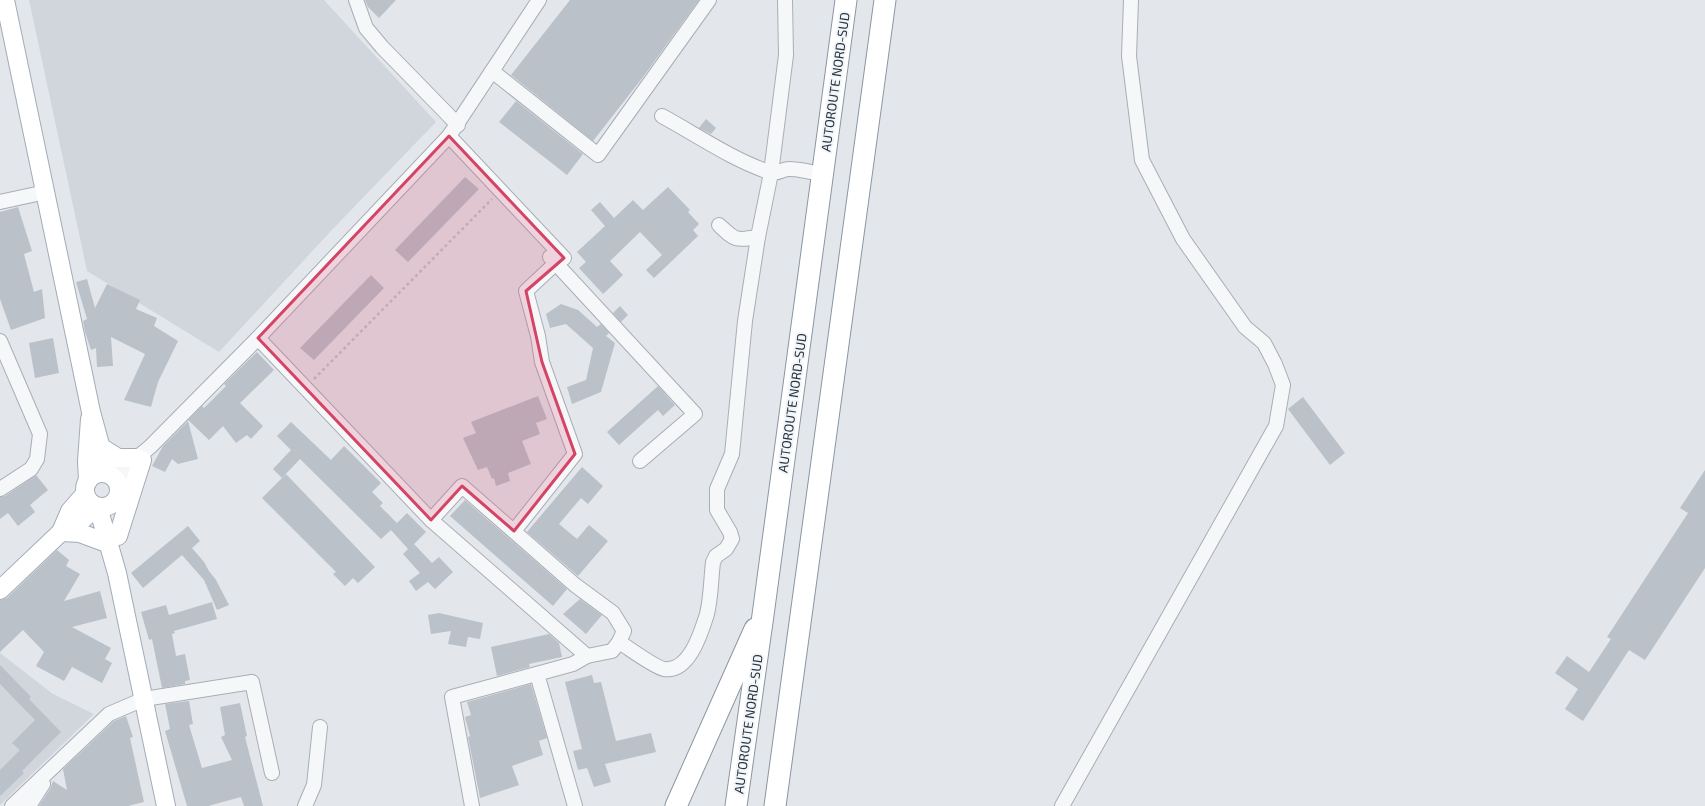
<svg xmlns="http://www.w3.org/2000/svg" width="1705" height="806" viewBox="0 0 1705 806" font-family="'Exo 2',sans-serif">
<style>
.built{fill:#d1d6dd}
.building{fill:#bac1c9}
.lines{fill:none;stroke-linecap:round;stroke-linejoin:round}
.minor-casing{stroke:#a8aeb6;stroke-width:16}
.major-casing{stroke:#a1acb8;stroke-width:20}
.highway-casing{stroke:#8996a3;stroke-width:23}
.path{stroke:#c1c5ca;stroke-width:2.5;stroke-dasharray:3 3;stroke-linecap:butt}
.minor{stroke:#f6f7f9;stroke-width:14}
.major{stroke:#fff;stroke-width:18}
.highway{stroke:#fff;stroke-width:21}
.marked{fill:#d44467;fill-opacity:0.2;stroke:#d44467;stroke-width:3;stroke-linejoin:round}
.labels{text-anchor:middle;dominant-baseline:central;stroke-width:4;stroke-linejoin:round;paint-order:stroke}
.street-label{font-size:13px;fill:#2a3644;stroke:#f3f6f8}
</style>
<rect width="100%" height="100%" fill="#e3e7eb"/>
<g class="built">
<path d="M29,0H324L436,122L330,232L219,352L87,271Z"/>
<path d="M0,653L53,694L94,714L0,805Z"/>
</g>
<g class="building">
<path d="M365,0H396L379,18L368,7Z"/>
<path d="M570,0H699L643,77L593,141L511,75Z"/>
<path d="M516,101L583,154L567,175L499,122Z"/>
<path d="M706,119L716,128L711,134L699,128Z"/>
<path d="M465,177L479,189L408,262L395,250Z"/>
<path d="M668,187L690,210L688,212L699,224L693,230L698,236L654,278L646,270L662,255L640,232L610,261L623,275L603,294L579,268L586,262L577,252L605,226L591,210L600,202L614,218L633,200L643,210Z"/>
<path d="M18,207L32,251L24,254L34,292L42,289L45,318L11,330L0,299V212Z"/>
<path d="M371,275L384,288L314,360L300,348Z"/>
<path d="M87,279L95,308L107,284L140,300L136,309L157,318L154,326L178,341L158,382L151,407L124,400L145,354L111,337L113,366L97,367L96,348L91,350L85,332L83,321L87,319L76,282Z"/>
<path d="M561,304L578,310L597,327L601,324L609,333L606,336L615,343L601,392L572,404L567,387L586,380L593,348L566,324L550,328L546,314Z"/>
<path d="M620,306L628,315L621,322L613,313Z"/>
<path d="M53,338L59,373L35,378L29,343Z"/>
<path d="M257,352L274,370L240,403L263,426L251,439L247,435L236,443L223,426L209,440L188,420L202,406L204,408L226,386L224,384Z"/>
<path d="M658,386L675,405L663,416L658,410L619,445L607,432Z"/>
<path d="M538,396L547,419L536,423L540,434L522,441L531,464L508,473L510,481L496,486L494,478L492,479L487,467L478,470L463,438L476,433L471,422Z"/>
<path d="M1303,397L1345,453L1330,465L1288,409Z"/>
<path d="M188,421L198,459L178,464L172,459L165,472L152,466L163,446Z"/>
<path d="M291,422L331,460L344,446L381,483L372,492L383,503L380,506L397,523L407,513L426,532L414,544L432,563L439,557L453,572L435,589L428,582L416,591L409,581L420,573L403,554L408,549L391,530L381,539L300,459L282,478L273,469L291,450L277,436Z"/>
<path d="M582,467L603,486L588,504L581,498L559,524L577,539L589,525L608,541L578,576L527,532Z"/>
<path d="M1705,470V568L1645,660L1629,650L1583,721L1565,709L1578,689L1555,673L1567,656L1589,672L1611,639L1607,637L1688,513L1680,508Z"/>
<path d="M286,474L375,567L358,583L353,578L345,586L333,574L336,572L262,498Z"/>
<path d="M36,475L48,490L30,505L35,512L18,526L8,513L0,519V497L5,496Z"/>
<path d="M465,500L567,589L553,606L450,516Z"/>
<path d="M188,526L200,541L192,548L204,562L209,571L216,580L229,605L217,610L204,580L182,555L143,588L131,573Z"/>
<path d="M57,550L69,560L66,566L80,574L64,601L100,591L107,618L72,627L111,648L105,659L112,663L102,683L72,667L64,681L36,666L44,652L23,630L0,652V600L7,598Z"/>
<path d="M580,599L602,615L586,634L563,614Z"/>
<path d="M212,602L217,619L174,631L175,633L172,634L176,656L185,654L190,680L185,681V684L162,688L152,639L149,640L141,612L166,605L169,615Z"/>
<path d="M439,613L483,623L480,639L468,637L466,647L448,644L451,631L431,634L428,615Z"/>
<path d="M549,634L559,643L562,657L529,664L530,667L497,676L491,647Z"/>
<path d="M0,665L31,697L29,699L61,732L22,771L24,773L0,796V770L20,750L12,743L35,720L0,684Z"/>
<path d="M592,675L594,683L601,682L616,741L651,733L656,752L605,764L611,782L594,787L587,768L578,770L573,751L582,749L565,682Z"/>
<path d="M531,684L547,738L539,741L543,755L512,766L519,785L480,798L468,737L470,736L465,717L471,715L467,702Z"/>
<path d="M189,701L193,724L189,725L202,768L232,760L221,737L225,735L220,707L240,703L247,736L245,737L263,806H244L241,797L208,806H187L165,731L170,729L165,704Z"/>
<path d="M126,716L133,737L130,738L144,802L128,806H39L50,789L53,781L67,790L63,769L114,721Z"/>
</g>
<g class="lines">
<g class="minor-casing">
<g id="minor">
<path d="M356,0L366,28L382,47L458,125"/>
<path d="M492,71L598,155L709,0"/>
<path d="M662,116C697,135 731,159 769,172C775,175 783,169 789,169C801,169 812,172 823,175"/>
<path d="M449,136L564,258L556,263L526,291L538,336L542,362L575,454L514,531"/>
<path d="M0,202L46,192"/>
<path d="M719,225C735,240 735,241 758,237"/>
<path d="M550,257L695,414L640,461"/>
<path d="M258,338L431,520L587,656L573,664L452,697L472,806"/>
<path d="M0,341L40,434L37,459L31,469L0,489"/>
<path d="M113,477L150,447L258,338L449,136L539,0"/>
<path d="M119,492L135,470"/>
<path d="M431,520L462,486L575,585L613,613L624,631L619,642L612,651L587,656"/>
<path d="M619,642C629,648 654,667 664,669C689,673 701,633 707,614C711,598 711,579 713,562L716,556L726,549L732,539L730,532L717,510V489L732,454L745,321L758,237L771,173L786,55L785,0"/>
<path d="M537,674L575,806"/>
<path d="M12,806L109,714L144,699L252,682L272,773"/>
<path d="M29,806L43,784"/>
<path d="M305,806L314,785L320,727"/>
<path d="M1062,806L1276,426L1283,385L1275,364L1264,343L1245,327L1183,239L1142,160L1129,56L1131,0"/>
</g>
</g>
<g class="major-casing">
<g id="major">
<path d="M5,0L91,412L108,474"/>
<path d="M102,448L118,458H138"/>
<circle cx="102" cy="490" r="17"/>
<path d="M88,481L87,461L90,419"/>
<path d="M98,507L117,573L166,806"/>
<path d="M61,532L80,533L107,543"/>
<path d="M61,532L70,511L85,494"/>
<path d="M118,536L142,460"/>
<path d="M0,590L61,532L80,522L96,507"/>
</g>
</g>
<g class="highway-casing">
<g id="highway">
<path d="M676,806L755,629"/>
<path d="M736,806L763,615L846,0"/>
<path d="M775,806L885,0"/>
</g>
</g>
<path class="path" d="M314,379L492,199"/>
<use href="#minor" class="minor"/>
<use href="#major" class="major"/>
<use href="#highway" class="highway"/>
</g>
<path class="marked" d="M449,136L564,258L526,291L542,362L575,454L514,531L462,486L431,520L258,338Z"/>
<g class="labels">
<g class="street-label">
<text transform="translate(835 82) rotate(-82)">AUTOROUTE NORD-SUD</text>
<text transform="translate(792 403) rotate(-82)">AUTOROUTE NORD-SUD</text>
<text transform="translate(748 724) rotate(-82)">AUTOROUTE NORD-SUD</text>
</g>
</g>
</svg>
